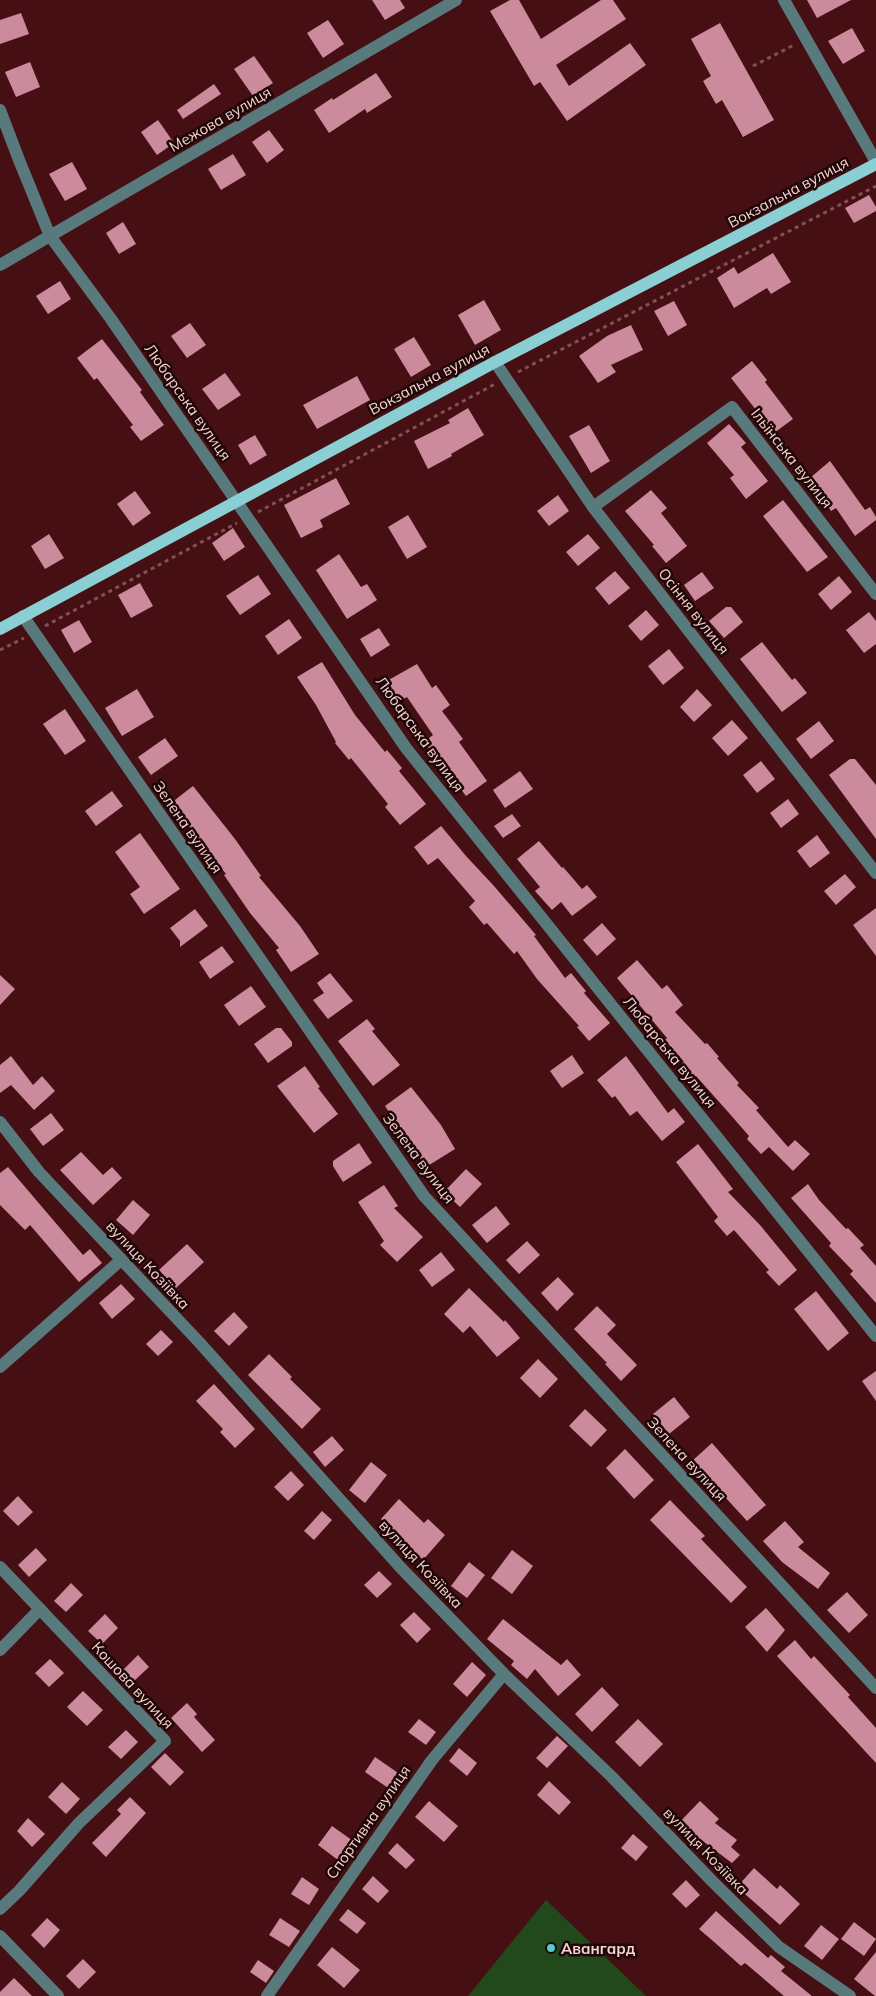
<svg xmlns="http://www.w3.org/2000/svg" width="876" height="1996" viewBox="0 0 876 1996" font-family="Mulish,sans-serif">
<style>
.green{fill:#22491c}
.building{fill:#cc8a9d}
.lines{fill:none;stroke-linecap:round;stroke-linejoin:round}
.path{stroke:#825153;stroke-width:3;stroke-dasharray:4 4;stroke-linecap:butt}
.minor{stroke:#597a7c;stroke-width:12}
.major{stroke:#89cfd3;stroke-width:12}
.poi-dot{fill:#51ccd4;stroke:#1e0707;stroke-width:2}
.labels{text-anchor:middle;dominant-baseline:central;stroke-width:5;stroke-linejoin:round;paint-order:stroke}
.street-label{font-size:15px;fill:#f8d3d1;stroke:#1e0707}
.poi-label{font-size:15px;font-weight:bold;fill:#f8d3d1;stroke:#1e0707;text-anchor:start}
</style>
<rect width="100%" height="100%" fill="#460f13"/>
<path class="green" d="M546,1900L646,1996H468Z"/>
<g class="building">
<path d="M372,0H400L405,8L385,20Z"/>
<path d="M510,0H519L541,39L601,0H613L626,19L556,65L569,86L630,43L646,65L567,121L540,82L534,86L490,11Z"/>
<path d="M807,0H851L817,18Z"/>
<path d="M21,13L29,34L0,44V20Z"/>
<path d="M328,20L344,44L323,58L307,33Z"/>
<path d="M720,23L774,120L743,137L722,100L716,104L703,81L711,76L691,39Z"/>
<path d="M852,28L865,51L843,64L828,41Z"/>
<path d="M254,56L273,83L253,96L234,69Z"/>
<path d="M30,62L40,87L16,97L5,72Z"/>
<path d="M376,73L392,97L367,113L365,109L329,133L314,110L332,98L333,100Z"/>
<path d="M214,84L221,94L183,119L177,110Z"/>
<path d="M158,120L174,143L157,155L141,132Z"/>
<path d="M269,130L284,150L267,163L252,142Z"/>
<path d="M233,154L246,175L221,190L208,169Z"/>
<path d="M72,162L87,189L65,201L49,174Z"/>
<path d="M869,195L876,207V211L854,223L845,208Z"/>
<path d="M123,222L136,244L119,254L106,233Z"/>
<path d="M773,253L791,282L771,294L767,288L734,308L717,278L734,267L738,274Z"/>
<path d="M60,281L71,299L48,314L36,296Z"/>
<path d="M484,300L501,330L475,345L458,315Z"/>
<path d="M674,301L687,325L668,336L654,311Z"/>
<path d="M190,323L206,345L187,358L171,336Z"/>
<path d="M631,325L643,350L611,365L616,372L598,383L579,356L607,336Z"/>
<path d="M414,337L431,365L411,377L394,349Z"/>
<path d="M102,339L142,390L140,392L164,425L141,441L130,427L133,425L97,378L94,380L77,358Z"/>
<path d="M752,361L767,380L765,382L793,419L774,433L731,378Z"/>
<path d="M225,373L241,395L218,410L202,389Z"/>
<path d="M357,376L370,400L317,429L303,405Z"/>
<path d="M468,408L484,435L451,454L452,456L428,469L414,441L450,423L448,420Z"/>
<path d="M729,424L746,443L741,447L768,481L746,499L730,478L734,475L707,443Z"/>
<path d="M589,425L610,461L591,473L569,436Z"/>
<path d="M255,435L267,455L250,465L238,445Z"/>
<path d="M830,461L865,510L870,507L876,517V520L855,536L836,508L831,511L810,478Z"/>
<path d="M336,478L350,504L320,520L323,527L301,538L284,505Z"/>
<path d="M651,490L667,508L661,513L687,546L666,563L652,546L654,545L625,511Z"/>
<path d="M135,491L151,513L133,526L117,504Z"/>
<path d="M558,495L569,511L549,526L537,511Z"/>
<path d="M783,500L828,557L807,572L763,516Z"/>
<path d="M408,515L427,547L407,559L388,527Z"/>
<path d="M233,528L245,547L224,561L212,543Z"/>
<path d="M49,534L64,558L45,569L31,546Z"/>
<path d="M588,534L600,548L578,566L566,552Z"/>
<path d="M339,554L361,587L367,584L377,600L347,619L316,570Z"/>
<path d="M615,571L630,588L609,605L595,588Z"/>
<path d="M702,572L714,588L695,601L684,585Z"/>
<path d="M258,575L271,594L240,615L226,596Z"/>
<path d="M839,576L852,592L831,610L818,594Z"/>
<path d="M140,583L153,606L131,618L118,595Z"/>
<path d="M726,607H731L743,622L724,638L709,621Z"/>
<path d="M646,610L659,625L641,641L628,626Z"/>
<path d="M869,612L876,621V644L864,653L846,630Z"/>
<path d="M289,619L302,638L278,655L265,636Z"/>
<path d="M79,620L92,642L74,653L61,630Z"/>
<path d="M379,628L390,645L371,657L360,639Z"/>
<path d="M762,642L792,680L795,678L807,693L782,712L740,659Z"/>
<path d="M669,649L684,668L663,685L648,666Z"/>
<path d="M322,662L355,715L385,752L387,750L402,768L399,771L426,804L400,825L385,807L388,804L351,758L349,760L335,743L336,742L316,705L297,677Z"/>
<path d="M417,664L432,688L436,685L450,705L442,711L463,739L459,742L487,781L466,796L438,758L437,759L424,742L433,735L407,697L397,703L385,682Z"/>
<path d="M137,689L154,717L122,736L105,708Z"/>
<path d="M697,689L712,705L694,722L680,707Z"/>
<path d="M65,709L86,741L65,755L43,724Z"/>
<path d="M732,720L748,738L728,756L712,738Z"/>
<path d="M819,721L834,741L811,759L796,739Z"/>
<path d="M165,738L178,756L151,775L138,757Z"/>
<path d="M850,759H855L876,785V839L829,775Z"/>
<path d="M761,761L775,779L757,793L743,775Z"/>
<path d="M520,771L533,789L505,808L493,790Z"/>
<path d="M193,786L235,839L261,876L259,877L300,926L319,954L291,972L276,950L279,948L250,913L224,875L226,874L171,803Z"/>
<path d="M112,791L123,806L96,826L85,811Z"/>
<path d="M788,799L799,814L781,828L770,813Z"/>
<path d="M512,814L521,826L503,838L494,826Z"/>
<path d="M441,826L466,856L494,886L536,935L534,936L565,978L571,973L586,991L584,993L610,1023L589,1041L577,1027L579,1026L537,979L517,951L514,954L487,923L484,925L469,907L475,901L438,858L428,865L414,847Z"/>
<path d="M140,833L180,889L144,914L130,894L140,887L115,852Z"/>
<path d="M817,835L830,853L810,868L797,851Z"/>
<path d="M539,841L562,868L563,867L582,889L587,885L597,897L572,916L561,902L552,910L535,891L540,887L517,859Z"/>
<path d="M845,874L856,887L836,905L824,891Z"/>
<path d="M876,908V956L853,925Z"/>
<path d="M195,909L208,926L180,947V941L170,928Z"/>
<path d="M602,923L616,939L597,956L583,940Z"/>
<path d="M222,946L234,962L210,979L199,962Z"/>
<path d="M637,960L662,989L667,985L683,1005L675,1012L705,1044L707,1043L719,1057L717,1058L739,1083L737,1085L759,1108L756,1110L788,1147L795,1140L810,1154L793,1171L769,1147L761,1154L747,1139L749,1136L729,1113L696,1076L694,1078L682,1064L684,1062L665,1040L667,1038L617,978Z"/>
<path d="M330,973L353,1001L328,1019L313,1000L324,993L317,983Z"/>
<path d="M0,975L15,989L0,1005Z"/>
<path d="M251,986L266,1007L239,1026L224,1005Z"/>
<path d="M367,1019L375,1029L372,1031L400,1065L373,1086L338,1041Z"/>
<path d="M276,1028H281L292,1042V1046L268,1063L254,1044Z"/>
<path d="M572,1055L584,1073L562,1088L550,1071Z"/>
<path d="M11,1056L33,1085L42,1076L55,1091L34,1110L11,1085L0,1093V1065Z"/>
<path d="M626,1056L668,1113L674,1108L685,1122L662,1141L637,1111L630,1116L615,1096L612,1098L597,1080Z"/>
<path d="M305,1066L320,1087L318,1088L338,1114L314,1133L277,1086Z"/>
<path d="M411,1087L441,1125L455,1149L426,1167L385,1106Z"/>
<path d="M51,1113L64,1130L43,1146L30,1129Z"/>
<path d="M359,1143L372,1163L343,1182L333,1166V1161Z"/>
<path d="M698,1144L733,1189L728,1192L760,1225L797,1270L779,1286L766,1272L769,1270L734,1230L727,1236L714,1221L718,1217L676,1162Z"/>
<path d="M81,1152L103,1175L112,1167L122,1178L93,1205L60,1170Z"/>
<path d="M8,1167L83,1255L90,1249L102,1263L79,1282L30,1225L25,1230L0,1205V1173Z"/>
<path d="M466,1169L482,1184L460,1207L444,1192Z"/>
<path d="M808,1184L819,1200L846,1229L848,1228L864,1245L860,1248L876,1266V1303L850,1274L853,1271L829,1246L831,1243L791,1198Z"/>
<path d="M384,1185L398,1206L394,1208L423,1237L397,1262L380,1245L384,1241L358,1202Z"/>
<path d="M133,1200L150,1215L133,1235L116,1220Z"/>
<path d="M496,1206L510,1224L487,1243L472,1225Z"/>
<path d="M527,1241L540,1255L519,1274L506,1260Z"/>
<path d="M187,1244L204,1262L176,1288L159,1270Z"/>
<path d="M441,1252L455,1270L432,1287L419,1270Z"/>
<path d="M558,1277L574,1294L557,1311L541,1293Z"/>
<path d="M121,1284L135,1299L112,1319L99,1303Z"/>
<path d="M469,1288L504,1322L505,1320L520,1338L497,1357L470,1326L463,1333L444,1314Z"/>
<path d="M816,1291L849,1333L828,1351L794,1309Z"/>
<path d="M597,1306L616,1325L607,1334L637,1365L621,1381L605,1364L607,1363L574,1329Z"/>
<path d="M234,1312L248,1327L229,1346L214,1331Z"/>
<path d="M161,1330L173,1342L158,1356L146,1344Z"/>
<path d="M269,1354L292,1377L290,1379L321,1409L302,1429L248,1375Z"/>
<path d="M538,1359L558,1379L540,1398L520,1378Z"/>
<path d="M876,1371V1401L862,1381Z"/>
<path d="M214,1384L255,1429L235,1448L220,1432L223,1429L196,1401Z"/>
<path d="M674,1397L690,1417L669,1434L653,1414Z"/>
<path d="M585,1409L607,1430L591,1447L569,1426Z"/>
<path d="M332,1436L344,1450L325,1467L313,1452Z"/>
<path d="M712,1443L766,1505L747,1521L692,1461Z"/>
<path d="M625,1449L654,1480L634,1499L606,1468Z"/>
<path d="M371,1462L387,1475L365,1503L349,1490Z"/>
<path d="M291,1471L304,1485L288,1501L274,1487Z"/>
<path d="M18,1496L33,1512L18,1526L3,1511Z"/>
<path d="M399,1499L424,1523L428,1519L445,1535L423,1560L381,1519Z"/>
<path d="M670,1500L705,1536L701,1539L747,1587L731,1603L650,1520Z"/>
<path d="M322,1511L332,1520L314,1540L304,1531Z"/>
<path d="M785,1521L804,1542L798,1547L830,1573L818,1589L782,1562L763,1541Z"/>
<path d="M36,1548L47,1560L29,1577L18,1565Z"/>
<path d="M512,1550L533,1566L512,1594L491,1578Z"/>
<path d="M469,1562L485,1575L467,1598L451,1586Z"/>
<path d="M379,1571L392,1584L377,1598L364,1585Z"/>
<path d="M71,1583L83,1595L66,1612L54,1601Z"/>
<path d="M847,1592L868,1615L849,1633L827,1610Z"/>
<path d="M766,1608L785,1630L767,1652L745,1627Z"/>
<path d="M414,1612L431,1629L417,1643L400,1625Z"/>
<path d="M105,1614L118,1628L102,1644L88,1631Z"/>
<path d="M503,1619L561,1665L567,1659L581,1675L558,1696L535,1669L527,1679L511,1665L514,1661L487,1639Z"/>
<path d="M795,1640L811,1659L814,1656L850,1695L848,1697L876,1728V1763L777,1656Z"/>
<path d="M138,1655L149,1667L134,1681L123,1670Z"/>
<path d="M50,1659L64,1673L49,1687L35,1673Z"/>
<path d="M472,1662L486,1675L467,1697L453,1684Z"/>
<path d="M602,1687L619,1705L592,1732L575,1714Z"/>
<path d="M83,1691L103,1710L87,1726L67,1707Z"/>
<path d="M187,1703L197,1714L194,1717L215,1740L202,1752L171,1718Z"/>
<path d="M419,1719L436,1732L426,1745L408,1732Z"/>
<path d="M638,1719L663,1744L640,1767L615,1742Z"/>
<path d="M126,1730L138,1742L121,1759L108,1747Z"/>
<path d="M557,1736L568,1746L547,1768L536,1758Z"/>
<path d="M459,1748L477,1763L467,1776L449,1761Z"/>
<path d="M165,1753L184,1772L170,1786L151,1767Z"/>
<path d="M375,1757L404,1777L394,1792L365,1772Z"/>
<path d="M549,1781L571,1802L559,1815L537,1795Z"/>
<path d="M62,1782L80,1799L66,1814L48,1797Z"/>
<path d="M130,1797L146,1813L106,1857L92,1843L121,1814L117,1810Z"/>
<path d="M429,1801L458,1826L444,1842L415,1817Z"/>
<path d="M700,1801L719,1819L715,1823L737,1840L731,1847L740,1855L732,1863L700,1839L694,1846L675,1827Z"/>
<path d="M28,1818L45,1834L32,1847L17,1831Z"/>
<path d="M332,1826L356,1843L342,1863L318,1845Z"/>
<path d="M633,1834L648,1847L636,1861L621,1848Z"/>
<path d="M397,1843L415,1860L406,1869L388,1853Z"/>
<path d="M754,1868L777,1889L780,1885L800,1904L780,1925L737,1887Z"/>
<path d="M373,1876L389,1891L378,1903L362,1889Z"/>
<path d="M302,1877L319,1889L309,1905L291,1894Z"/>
<path d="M686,1880L700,1895L686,1908L672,1894Z"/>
<path d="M348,1909L366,1923L357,1934L339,1920Z"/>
<path d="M716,1911L768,1958L771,1955L785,1967L781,1971L812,1996H784L745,1963L741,1966L713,1941L699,1929Z"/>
<path d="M47,1918L60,1930L44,1948L31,1935Z"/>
<path d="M280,1918L300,1931L289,1947L269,1935Z"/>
<path d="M854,1922L876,1939L864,1956L841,1939Z"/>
<path d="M821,1925L839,1939L822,1960L804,1946Z"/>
<path d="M332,1947L360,1970L344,1988L317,1965Z"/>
<path d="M876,1952V1996H875L854,1979Z"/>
<path d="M83,1959L96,1972L79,1989L66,1976Z"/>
<path d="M258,1960L274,1971L266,1983L250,1972Z"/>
<path d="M14,1978L32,1996H0V1992Z"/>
</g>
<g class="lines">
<g class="path">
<path d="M753,66L794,45"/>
<path d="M518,372L876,186"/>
<path d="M258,512L495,384"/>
<path d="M45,626L237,523"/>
<path d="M0,650L24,638"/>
</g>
<g class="minor">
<path d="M784,0L876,162"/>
<path d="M0,110L19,160L50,236L111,319L406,748L876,1336"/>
<path d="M0,265L456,0"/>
<path d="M495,362L593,507L876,873"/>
<path d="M593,507L732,407L876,594"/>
<path d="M23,616L424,1196L876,1688"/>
<path d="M0,1122L39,1172L199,1342L401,1568L504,1674L611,1776L712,1881L779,1947L850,1996"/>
<path d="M0,1367L121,1260"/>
<path d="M0,1567L165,1741L79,1823L19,1891L0,1909"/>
<path d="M0,1650L40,1609"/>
<path d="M0,1936L58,1996"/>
<path d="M267,1996L432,1760L504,1674"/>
</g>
<path class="major" d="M0,629L495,362L876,164"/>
</g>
<circle class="poi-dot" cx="551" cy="1948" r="5"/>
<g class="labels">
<g class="street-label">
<text transform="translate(220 119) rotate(-30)">Межова вулиця</text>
<text transform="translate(788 192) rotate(-28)">Вокзальна вулиця</text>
<text transform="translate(429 379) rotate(-28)">Вокзальна вулиця</text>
<text transform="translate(188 402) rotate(55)">Любарська вулиця</text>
<text transform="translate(792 458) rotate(52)">Ільїнська вулиця</text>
<text transform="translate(694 611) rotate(52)">Осіння вулиця</text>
<text transform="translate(420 734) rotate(54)">Любарська вулиця</text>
<text transform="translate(188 827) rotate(55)">Зелена вулиця</text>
<text transform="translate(670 1052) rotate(51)">Любарська вулиця</text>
<text transform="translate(419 1158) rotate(53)">Зелена вулиця</text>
<text transform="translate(148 1265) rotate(47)">вулиця Козіївка</text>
<text transform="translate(687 1459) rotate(47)">Зелена вулиця</text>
<text transform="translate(421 1564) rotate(47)">вулиця Козіївка</text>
<text transform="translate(133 1685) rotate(47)">Кошова вулиця</text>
<text transform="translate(368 1822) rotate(-55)">Спортивна вулиця</text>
<text transform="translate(706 1851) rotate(46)">вулиця Козіївка</text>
</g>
<g class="poi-label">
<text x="561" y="1948">Авангард</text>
</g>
</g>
</svg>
